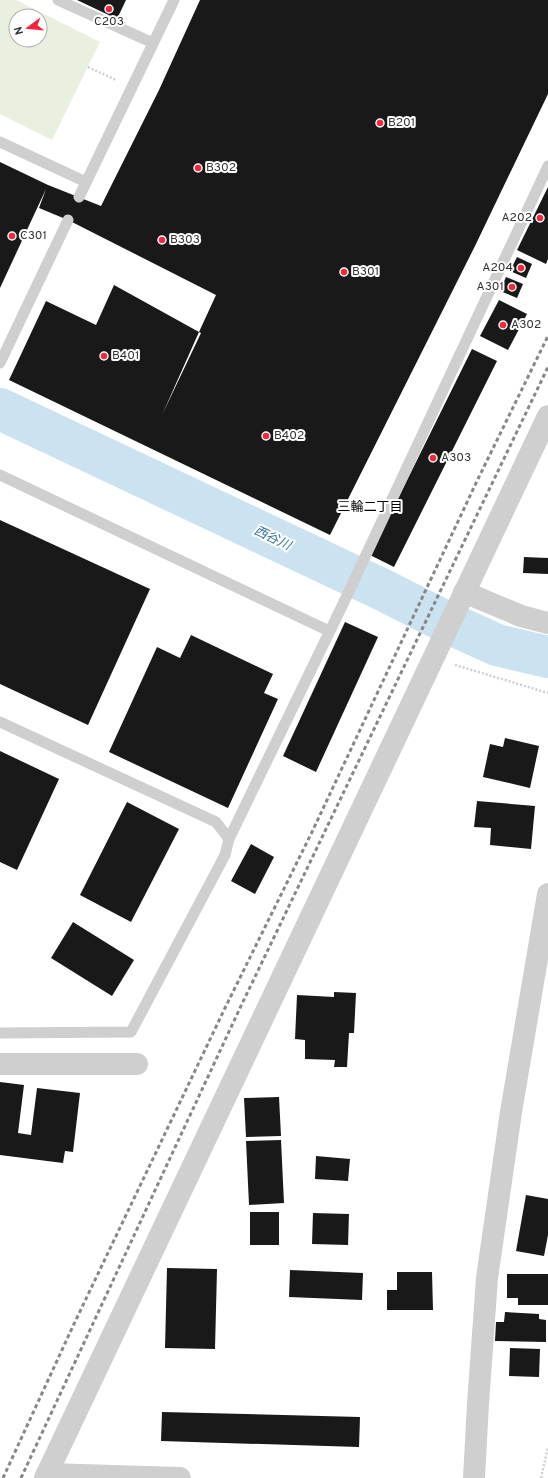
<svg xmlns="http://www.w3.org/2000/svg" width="548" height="1478" viewBox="0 0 548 1478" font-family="Overpass,'Noto Sans JP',sans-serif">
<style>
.green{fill:#e9f0e0;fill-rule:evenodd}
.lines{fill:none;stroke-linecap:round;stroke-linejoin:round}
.river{stroke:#cbe3f0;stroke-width:42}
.building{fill:#191919}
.path{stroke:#cfcfcf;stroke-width:2.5;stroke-dasharray:2 2;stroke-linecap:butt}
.service{stroke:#cfcfcf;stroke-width:11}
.minor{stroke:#cfcfcf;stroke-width:22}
.rail{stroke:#878787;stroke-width:3;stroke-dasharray:4 3;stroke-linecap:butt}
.poi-dot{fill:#f5283b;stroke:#fff;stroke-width:1.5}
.labels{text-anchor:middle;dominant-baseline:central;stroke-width:4;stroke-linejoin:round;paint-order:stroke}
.poi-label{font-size:12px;fill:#323232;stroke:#fff;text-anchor:start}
.neighbourhood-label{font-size:13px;fill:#000;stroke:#fff}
.water-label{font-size:13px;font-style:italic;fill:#37789d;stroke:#fff}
</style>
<rect width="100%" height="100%" fill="#fff"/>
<path class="green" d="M0,0H16L100,42L52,140L0,114ZM16,16H40V40H16Z"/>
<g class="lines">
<path class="river" d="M0,409L381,589L444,621L497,645L548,657"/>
</g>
<g class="building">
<path d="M77,0H126L117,19Z"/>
<path d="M200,0H548V94L475,246L330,535L9,380L46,301L96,325L114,285L199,332L162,415L201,333L199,332L216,295L68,220L39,208L46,189L0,288V162L48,185L101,206L159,90Z"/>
<path d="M548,187V259L546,264L517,250Z"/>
<path d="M517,257L532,264L526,278L510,271Z"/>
<path d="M506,277L523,284L517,298L500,291Z"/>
<path d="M499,300L527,314L508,350L480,336Z"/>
<path d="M472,349L497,361L394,567L370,555Z"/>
<path d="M0,520L150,589L88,725L0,684Z"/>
<path d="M524,557L548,558V574L523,573Z"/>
<path d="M345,622L378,637L316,772L283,756Z"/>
<path d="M191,635L273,674L264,693L278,699L228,808L109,752L157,647L180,658Z"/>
<path d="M505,738L539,746L530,788L483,777L490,744L503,747Z"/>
<path d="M0,751L59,779L17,870L0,862Z"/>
<path d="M477,801L535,806L531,849L490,845L491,828L474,827Z"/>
<path d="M127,802L179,829L131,922L80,895Z"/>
<path d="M251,844L274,857L255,894L231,881Z"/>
<path d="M73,922L134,960L112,996L51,958Z"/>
<path d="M334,992L356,993L354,1033H349L347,1067H334L335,1060L305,1059V1040L295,1039L297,995L334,997Z"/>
<path d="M0,1082L24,1085L18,1133L31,1135L37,1088L80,1093L73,1152L65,1151L63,1163L0,1155Z"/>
<path d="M279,1097L281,1136L246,1137L244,1098Z"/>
<path d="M281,1140L284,1203L249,1205L246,1141Z"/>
<path d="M316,1156L350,1159L348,1181L315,1179Z"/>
<path d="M526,1195L548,1199V1235L544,1256L516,1251Z"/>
<rect x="250" y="1212" width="29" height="33"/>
<path d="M313,1213L349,1214L348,1245L312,1244Z"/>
<path d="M167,1268L217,1269L215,1349L165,1348Z"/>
<path d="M290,1270L363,1273L362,1300L289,1297Z"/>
<path d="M397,1272H432L433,1310H387V1290H397Z"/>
<path d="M507,1274H548V1305H518V1298H507Z"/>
<path d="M505,1312L539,1314V1319L546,1320V1342L495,1341L496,1322H504Z"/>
<path d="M510,1348L540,1349L539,1377L509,1376Z"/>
<path d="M162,1412L360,1417L359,1447L161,1441Z"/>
</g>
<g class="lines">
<g class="path">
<path d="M88,67L116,80"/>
<path d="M455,665L548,693"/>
<path d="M541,1478L548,1447"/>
</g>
<g class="service">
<path d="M58,0L153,43"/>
<path d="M0,142L86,182"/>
<path d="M79,197L174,0"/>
<path d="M0,363L68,220"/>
<path d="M0,475L329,631"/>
<path d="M0,722L216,822L229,839L225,855L131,1032L0,1033"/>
<path d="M229,839L343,604L548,166"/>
</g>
<g class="minor">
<path d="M464,592L521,616L548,623"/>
<path d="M0,1064H137"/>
<path d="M47,1474L180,1478"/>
<path d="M45,1478L548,416"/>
<path d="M474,1478L478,1404L487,1278L511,1112L548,894"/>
</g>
<g class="rail">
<path d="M3,1478L73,1326L225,1008L312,832L477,481L548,336"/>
<path d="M21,1478L240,1008L548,367"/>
</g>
</g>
<g class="poi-dot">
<circle cx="109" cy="9" r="4"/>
<circle cx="380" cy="123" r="4"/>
<circle cx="198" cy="168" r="4"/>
<circle cx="540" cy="218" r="4"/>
<circle cx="12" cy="236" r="4"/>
<circle cx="162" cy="240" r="4"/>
<circle cx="521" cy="268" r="4"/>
<circle cx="344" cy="272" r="4"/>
<circle cx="512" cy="287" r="4"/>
<circle cx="503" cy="325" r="4"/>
<circle cx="104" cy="356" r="4"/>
<circle cx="266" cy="436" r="4"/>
<circle cx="433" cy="458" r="4"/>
</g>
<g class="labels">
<g class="poi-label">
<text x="109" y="22" text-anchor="middle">C203</text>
<text x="388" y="123">B201</text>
<text x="206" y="168">B302</text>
<text x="532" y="218" text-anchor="end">A202</text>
<text x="20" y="236">C301</text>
<text x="170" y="240">B303</text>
<text x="513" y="268" text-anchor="end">A204</text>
<text x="352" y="272">B301</text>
<text x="504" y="287" text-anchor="end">A301</text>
<text x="511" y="325">A302</text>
<text x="112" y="356">B401</text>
<text x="274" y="436">B402</text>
<text x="441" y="458">A303</text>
</g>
<g class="neighbourhood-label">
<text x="370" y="508">三輪二丁目</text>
</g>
<g class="water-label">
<text transform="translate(272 539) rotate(26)">西谷川</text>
</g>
</g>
<g transform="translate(28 28) rotate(254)"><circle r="19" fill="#ffffff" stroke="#adadad"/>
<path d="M0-3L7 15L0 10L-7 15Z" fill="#f5283b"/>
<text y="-6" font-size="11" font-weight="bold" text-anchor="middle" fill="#323232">N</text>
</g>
</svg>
